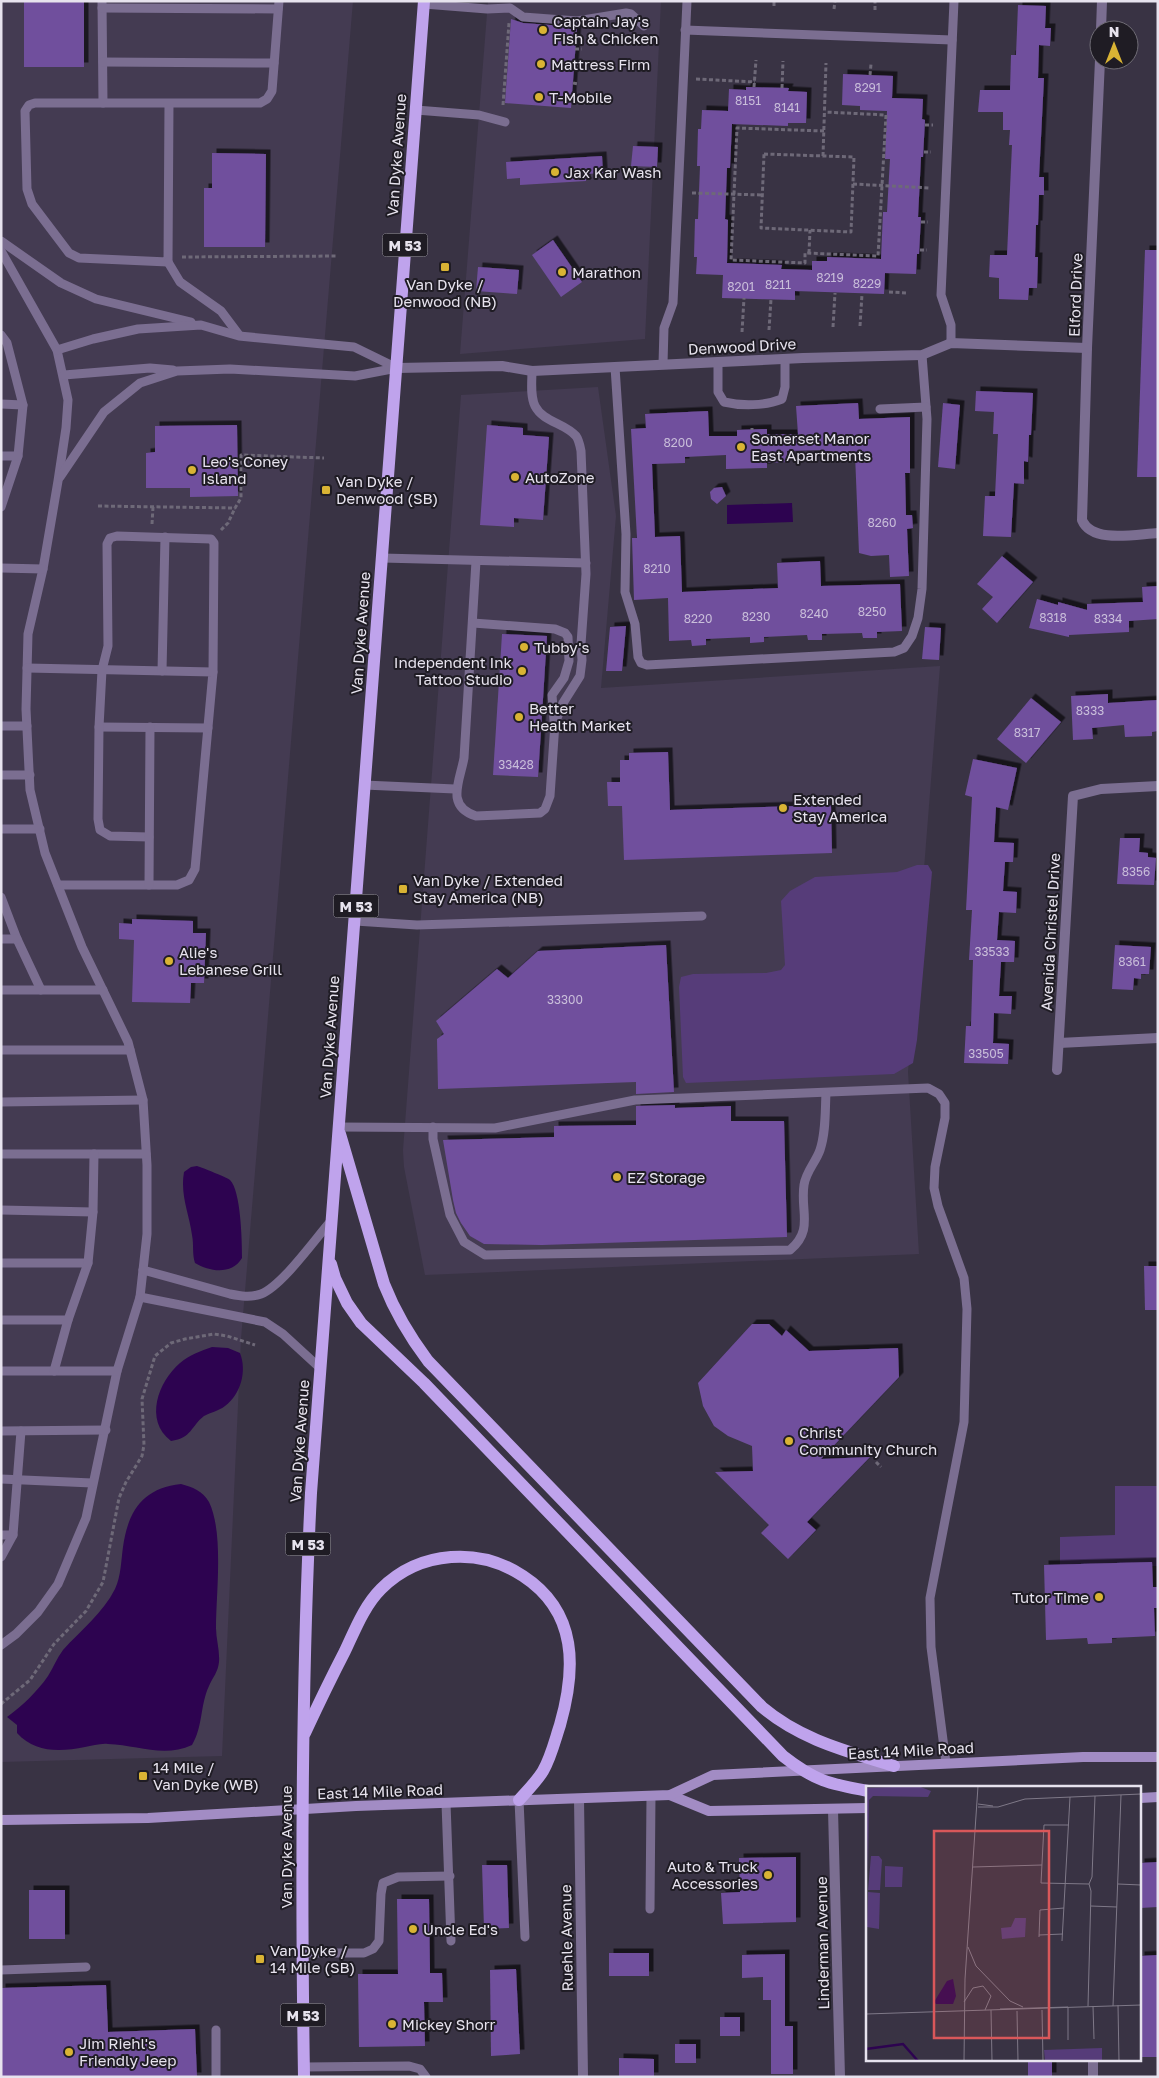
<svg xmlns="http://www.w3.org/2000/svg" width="1159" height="2078" viewBox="0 0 1159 2078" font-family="'Golos Text',sans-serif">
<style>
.built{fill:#443b52}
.green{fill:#563c79}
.water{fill:#2d0350}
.building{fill:#704f9d;filter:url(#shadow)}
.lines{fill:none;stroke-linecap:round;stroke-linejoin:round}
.path{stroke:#6e6978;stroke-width:3;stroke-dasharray:4 2.5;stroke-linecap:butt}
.service{stroke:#7b6e91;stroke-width:9}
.minor{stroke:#7b6e91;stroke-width:10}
.secondary{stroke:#a28cc4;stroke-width:10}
.primary{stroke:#bfa3ec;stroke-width:12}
.poi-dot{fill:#d9b334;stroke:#1f1c24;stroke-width:2}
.labels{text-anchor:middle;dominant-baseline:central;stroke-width:4;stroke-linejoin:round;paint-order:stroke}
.number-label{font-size:12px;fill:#c9beda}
.shield{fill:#1f1c24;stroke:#aba7b1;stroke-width:1}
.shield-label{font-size:14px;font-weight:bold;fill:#e7e3ee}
.poi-label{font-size:15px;fill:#e7e3ee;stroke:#1f1c24;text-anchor:start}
.street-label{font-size:15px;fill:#e7e3ee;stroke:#1f1c24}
.inset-river{fill:none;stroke:#2d0350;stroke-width:2.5}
.inset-road{fill:none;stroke:#7f7988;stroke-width:1}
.view{fill:#da575a;fill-opacity:0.15;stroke:#da575a;stroke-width:2.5}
.inset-edge{fill:none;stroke:#e7e3ee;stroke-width:2.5}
</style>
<defs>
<filter id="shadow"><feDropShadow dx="4.5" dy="-4.5" stdDeviation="0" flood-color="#0009"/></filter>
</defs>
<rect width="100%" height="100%" fill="#393344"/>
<g class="built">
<path d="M1,1H353L241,1339L222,1756L1,1762Z"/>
<path d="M488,1H661L645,339L460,354Z"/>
<path d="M598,387L616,516L601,688L940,666L908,1072L919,1254L425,1275L404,1167L403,1150L461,395Z"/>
</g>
<g class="green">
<path d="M917,865H928L932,872L917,1040L913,1063L894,1074L686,1083L683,1077L679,987L681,977L693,974L766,973L781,970L785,965L781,901L790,891L815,877L897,872Z"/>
<path d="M1115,1486H1158V1566H1152V1562L1060,1565V1537L1115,1535Z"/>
</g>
<g class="water">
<path d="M792,503L793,522L727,524V505Z"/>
<path d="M197,1166C203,1168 226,1177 230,1180C241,1191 242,1241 242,1258C232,1275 210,1272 195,1263C192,1254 194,1245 192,1235C189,1213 180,1195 184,1172L191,1167Z"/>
<path d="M212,1347L228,1348L240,1353C247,1371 241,1394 225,1406C219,1411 211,1412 204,1416C191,1426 192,1438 171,1441C144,1420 158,1382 180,1363C189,1355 201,1351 212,1347Z"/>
<path d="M181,1484C192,1487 203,1491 209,1502C224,1533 216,1593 216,1628C216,1639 220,1651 219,1662C218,1672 213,1677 209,1686C200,1705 203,1727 192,1745C164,1758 137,1745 108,1744C101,1743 92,1746 85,1747C60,1752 35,1753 17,1733V1725L7,1717C22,1706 37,1692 48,1676C53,1668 57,1658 63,1650C81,1630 103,1613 115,1589C121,1576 121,1561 123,1547C128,1511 143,1488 181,1484Z"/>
</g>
<g class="building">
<rect x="24" y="1" width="60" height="66"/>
<path d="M1018,5L1046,6L1045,28H1051L1050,46L1039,45L1038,78H1044L1039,177H1044V195H1039L1038,225H1036L1035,257H1038L1037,288H1029L1028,300L999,299V278L989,277L990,255H1007L1012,145H1009L1010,130H1003V112H978L980,90H1010L1011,55H1016Z"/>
<path d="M511,19L523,23L577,27L571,108L505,103Z"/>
<path d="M843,74L893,76L892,98L923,99L922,119L925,120L923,157H921L918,217H921L919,254H917L916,274L885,273L884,294L795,291V300L722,298L723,275L696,274L697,257H694L695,219H698L700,166H697L698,129H701L702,110L728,111L729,89L746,90V87L789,88L788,91L807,92L806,123H788V126L732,124L730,168H727L725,219L728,220L727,263L782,265L781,269L812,270V261H827V257L881,259L883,212H887L890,159H885L887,111L860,110V106L842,105Z"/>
<path d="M633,146L658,147L657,167L631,166Z"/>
<path d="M212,153L266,154L265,247H204V188H212Z"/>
<path d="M602,156L603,173L586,174V181L520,185V178L507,179L506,162Z"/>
<path d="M553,240L582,282L561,297L532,255Z"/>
<path d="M1145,250H1158V477H1137Z"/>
<path d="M478,267L519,270L517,294L476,291Z"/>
<path d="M976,391L1033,393L1031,435H1029L1028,462L1024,461V484L1014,483L1011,537L983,536L985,496H995L998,434H993L994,412L975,411Z"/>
<path d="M858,403L859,419L910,417V473H905L906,515H912L913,528L907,529L909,576L890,577L889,555L871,556L859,553L855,454L822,455V450L787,451L788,462L767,463V468L726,469V455L685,457V463L652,464L655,537L680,536L682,592L778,588L777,563L820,561L821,586L900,584L902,631L877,632V638H863L862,633L822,634V640H808L807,635L764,637V642L750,643V637L706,639V645L692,646L691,640L669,641L668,598L634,600L632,538H637L631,429L646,428L645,414L708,411L709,436H737V430L767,429V434H798L796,406Z"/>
<path d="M943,403L960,405L955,469L938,467Z"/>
<path d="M237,425L238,496L190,497V488H146V453L155,452V426Z"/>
<path d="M487,425L523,428V435L549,437L543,520L514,518V527L480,525Z"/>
<path d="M722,487L726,496L717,504L711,499L710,492L714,488Z"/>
<path d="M1002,556L1033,582L997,623L982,609L993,597L977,584Z"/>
<path d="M1158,586V619L1129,621V632L1069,635V637L1029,628L1037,599L1058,605V602L1087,610V604L1143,602L1142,587Z"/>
<path d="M626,626L622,671H606L610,627Z"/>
<path d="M925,627L941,628L939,660L922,659Z"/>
<path d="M502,634L547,636L538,777L493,775Z"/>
<path d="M1108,694V703L1158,700V731L1152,732V736L1125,737L1124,725L1092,728L1093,739L1073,740L1071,696Z"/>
<path d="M1031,698L1061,722L1026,763L997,739Z"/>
<path d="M668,752L670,810L831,805L832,853L624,860L622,806H608L607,782H620V760H629V753Z"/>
<path d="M973,759L1017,768L1008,810L996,807L994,842L1014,843L1013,862H1005L1003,891L1017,892L1016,913L999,912L997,940L1015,941L1014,962H1001L999,996H1012L1011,1014L994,1013L993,1043L1009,1044L1008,1064L964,1063L966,1026H971L973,960H969L972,910H966L972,797L965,795Z"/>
<path d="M1120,838H1140L1139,852L1148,853V857L1156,858L1154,885L1117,884Z"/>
<path d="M132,919L193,921V933H206L204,983H191L190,1003L132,1002L134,940L119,939V923L132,924Z"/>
<path d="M666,945L674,1092L636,1094V1082L438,1089L437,1039L444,1034L436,1021L497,969L508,978L538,951Z"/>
<path d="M1115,945L1151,947L1149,974H1141V979L1134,978L1133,990L1112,989Z"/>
<path d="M675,1105V1108L731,1106V1121H784L787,1237L542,1245L484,1244L470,1236L461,1223L456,1213L453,1200L443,1140L554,1137V1126L636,1125V1106Z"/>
<path d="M1144,1266H1158V1310H1145Z"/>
<path d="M752,1324H769L782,1336L786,1330L809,1351L898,1348L899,1377L821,1459L870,1457L807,1522L816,1530L788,1559L761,1533L769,1525L715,1472L753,1471L752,1446L728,1436L714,1426L703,1406L698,1383Z"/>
<path d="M1152,1562L1153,1587H1158V1608H1154L1155,1636L1112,1638V1643L1088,1644L1087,1638L1046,1640L1044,1565Z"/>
<path d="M796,1857V1922L723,1924L721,1893L740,1892L739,1858Z"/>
<path d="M1158,1862V1907L1140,1908V1863Z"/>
<path d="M482,1865H507L509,1928L484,1929Z"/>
<rect x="29" y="1890" width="36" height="49"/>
<path d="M397,1899H429L430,1973H442L443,2002H424L425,2046L359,2047L358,1974H398Z"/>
<rect x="609" y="1953" width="40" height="23"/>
<path d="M785,1954V2026H793V2074H771V2000H763V1977L742,1978V1955Z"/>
<path d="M1158,1955V2057H1140V1956Z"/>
<path d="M516,1969L520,2054L491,2056L490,1970Z"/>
<path d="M106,1985L108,2032L195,2029L197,2077H1V1988Z"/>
<rect x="720" y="2017" width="20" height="19"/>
<rect x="675" y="2044" width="21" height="19"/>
<path d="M619,2058L654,2059V2077H619Z"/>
<rect x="1028" y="2059" width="24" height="18"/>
</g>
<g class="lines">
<g class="path">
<path d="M774,6V1"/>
<path d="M834,9L835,1"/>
<path d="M875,10V1"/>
<path d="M575,49H582"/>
<path d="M574,66H580"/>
<path d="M870,75L871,64"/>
<path d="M696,79L755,82"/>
<path d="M573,83L579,84"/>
<path d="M754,87L756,60"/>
<path d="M782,88L783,61"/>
<path d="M571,99L578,100"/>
<path d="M503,105L509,23"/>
<path d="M925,125H933"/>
<path d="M824,131L737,128L731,260L805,263V253L878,256L886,115L825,112"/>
<path d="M924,152H931"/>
<path d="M764,154L854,157L851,232L761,228Z"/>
<path d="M823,156L826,63"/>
<path d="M853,184L930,188"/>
<path d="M692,193L762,195"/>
<path d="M921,222H928"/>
<path d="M920,250H927"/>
<path d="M809,253L810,230"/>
<path d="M182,257L338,256"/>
<path d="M889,292L907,293"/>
<path d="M860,326L862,294"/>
<path d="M833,327L835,293"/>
<path d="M769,330L771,299"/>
<path d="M742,332L744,298"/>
<path d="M752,428V430"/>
<path d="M98,506L235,508L241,498V455L324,458"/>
<path d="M152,524L153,507"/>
<path d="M221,530L228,523L235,508"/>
<path d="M876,1462L881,1467"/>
<path d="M1,1704L30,1680L54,1644L86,1611L103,1582L119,1498L126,1482L142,1456L144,1445L142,1399L155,1356L171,1343L185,1339L214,1334L227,1336L255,1345"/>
</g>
<g class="service">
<path d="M102,1L103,103"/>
<path d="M424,4L487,9L510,8L523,17L577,21L626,13L631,14L644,26"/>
<path d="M102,8L278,9"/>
<path d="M685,30L952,40"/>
<path d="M103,62L274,63"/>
<path d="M169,103L168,262L79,258L69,253L32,204L27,189L25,111L29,105L35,103H260L267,99L272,91L279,1"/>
<path d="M416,110L479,115L505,122"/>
<path d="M1,241L61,283L96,299L191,322"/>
<path d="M1,251L57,350L68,400L66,428L58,481L43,569L28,634L26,709L30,790L45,853L82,947L128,1042L143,1100L147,1165V1234L140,1297L117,1371L86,1518L58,1584L38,1612L16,1634L1,1645"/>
<path d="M168,262L180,282L221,311L239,335"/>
<path d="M1,335L7,343L23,405L18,456L1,507"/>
<path d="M951,343V325L941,295L954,1"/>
<path d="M57,350L93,339L138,329L201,325L239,336L354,347L397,368"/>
<path d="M718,362V392L724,402C741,406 765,406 782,399L785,387V359"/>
<path d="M663,364L664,328L673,303L687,1"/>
<path d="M615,367L626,534L625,592L635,624L638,657L641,663L647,665L894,652L904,648L912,636L918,618L922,589L927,419L922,355"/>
<path d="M64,375L150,368L173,370"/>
<path d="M1,404L23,405"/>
<path d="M880,409L926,407"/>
<path d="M1,456H18"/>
<path d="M60,477L104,412L140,383L177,371L230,369L355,376L397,368"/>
<path d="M382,558L586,563"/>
<path d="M476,561L464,758C460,781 445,806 476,816L540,813L545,809L550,796L555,723L563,703L580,676L582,660L581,644L586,574L581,451C580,446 579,440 576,436C565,423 543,422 535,406C530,396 532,381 532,371"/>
<path d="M1,568L43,569"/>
<path d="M473,623L555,629L565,633L568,637L569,661L564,678L552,695L554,721"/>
<path d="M27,668L213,672L195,869L189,880L177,885H58"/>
<path d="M162,671L165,537"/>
<path d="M1,726H27"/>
<path d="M99,727L208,728"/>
<path d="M1,775H30"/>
<path d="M364,785L455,789"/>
<path d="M1,829H40"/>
<path d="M149,837L110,836L100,830L98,819L99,727L102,670L108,646L107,544L110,538L117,536L211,539L214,543L213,672"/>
<path d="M149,885L150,727"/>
<path d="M1,897L17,939L41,990"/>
<path d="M355,921L417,925L702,916"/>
<path d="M1,939H17"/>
<path d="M1,990H103"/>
<path d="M1,1050H130"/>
<path d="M1,1102L143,1100"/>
<path d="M338,1127L495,1128L635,1100L928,1088L939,1094L945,1103V1118L935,1167L934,1188L938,1206L964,1278L967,1309L964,1422L930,1598L931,1647L946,1763"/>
<path d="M433,1127V1139L450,1215L464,1242L485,1255L790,1250C814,1230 800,1211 804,1185C806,1171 816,1162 820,1150C826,1132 825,1112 826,1093"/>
<path d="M1,1154H146"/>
<path d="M1,1210L93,1212"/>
<path d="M1,1263H88"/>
<path d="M143,1270L230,1294C240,1296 250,1298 261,1294C282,1286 315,1239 331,1221"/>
<path d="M140,1297L265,1322L283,1334L320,1368"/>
<path d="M1,1320H68"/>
<path d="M1,1371H117"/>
<path d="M54,1371L68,1320L88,1263L93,1212L94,1154"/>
<path d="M1,1431L106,1430"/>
<path d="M1,1479L92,1483"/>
<path d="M1,1535H13"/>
<path d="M1,1557L13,1535L21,1431"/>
<path d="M519,1800L525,1937"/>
<path d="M446,1803L451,1941"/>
<path d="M650,1909L651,1796"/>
<path d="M302,1953H364L373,1949L379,1941L381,1894L383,1883L398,1877L450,1876"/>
<path d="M1,1970L86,1967"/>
<path d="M216,2030V2077"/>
<path d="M304,2067L409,2066L420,2069L426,2077"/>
</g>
<g class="minor">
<path d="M1101,30L1102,1"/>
<path d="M1100,60L1087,348L1082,520C1092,544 1136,534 1158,533"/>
<path d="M397,368L502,366L532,371L803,358L922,355L951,343L1087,348"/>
<path d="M1059,1043L1158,1038"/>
<path d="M1057,1070L1073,796L1101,789L1158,786"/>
<path d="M579,1799L583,2077"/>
<path d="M833,1810L840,2077"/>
<path d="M1093,2059V2077"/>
</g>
<g class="secondary">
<path d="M670,1795L709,1811L868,1808"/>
<path d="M1140,1798L1158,1797"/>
<path d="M1,1820L148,1818L356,1806L670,1795L713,1775L1083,1757H1158"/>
</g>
<g class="primary">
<path d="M340,1134L384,1284C395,1312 410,1337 428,1361L762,1707C801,1740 847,1751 894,1766"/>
<path d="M331,1264L335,1278L347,1303L361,1323L424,1383L783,1756C815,1781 829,1784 868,1791"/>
<path d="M305,1733C318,1705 331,1678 345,1651C355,1630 364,1606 381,1589C400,1570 425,1559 451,1557C477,1555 502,1562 523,1576C578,1612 576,1669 560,1725C555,1740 551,1757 543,1771C537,1781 527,1791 519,1800"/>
<path d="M304,2077C301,1882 301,1688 311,1493L424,1"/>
</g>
</g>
<g class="poi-dot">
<circle cx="543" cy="30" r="5"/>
<circle cx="541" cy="64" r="5"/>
<circle cx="539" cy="97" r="5"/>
<circle cx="555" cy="172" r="5"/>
<rect x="440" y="262" width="10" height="10" rx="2.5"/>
<circle cx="562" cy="272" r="5"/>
<circle cx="741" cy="447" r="5"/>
<circle cx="192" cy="470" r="5"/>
<circle cx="515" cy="477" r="5"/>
<rect x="321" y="485" width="10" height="10" rx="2.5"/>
<circle cx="524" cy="647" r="5"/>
<circle cx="522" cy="671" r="5"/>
<circle cx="519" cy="717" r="5"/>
<circle cx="783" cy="808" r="5"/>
<rect x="398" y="884" width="10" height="10" rx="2.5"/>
<circle cx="169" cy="961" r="5"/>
<circle cx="617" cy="1177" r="5"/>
<circle cx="789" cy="1441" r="5"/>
<circle cx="1099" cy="1597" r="5"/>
<rect x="138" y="1771" width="10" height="10" rx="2.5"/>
<circle cx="768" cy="1875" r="5"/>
<circle cx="413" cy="1929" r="5"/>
<rect x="255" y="1954" width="10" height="10" rx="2.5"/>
<circle cx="392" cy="2024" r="5"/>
<circle cx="69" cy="2052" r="5"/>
</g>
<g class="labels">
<g class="number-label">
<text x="868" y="87">8291</text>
<text x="748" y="100">8151</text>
<text x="787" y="107">8141</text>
<text x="830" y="277">8219</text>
<text x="867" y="283">8229</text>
<text x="778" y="284">8211</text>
<text x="741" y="286">8201</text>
<text x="678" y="442">8200</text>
<text x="882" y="522">8260</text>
<text x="657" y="568">8210</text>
<text x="872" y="611">8250</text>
<text x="814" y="613">8240</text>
<text x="756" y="616">8230</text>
<text x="1053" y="617">8318</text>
<text x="698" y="618">8220</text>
<text x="1108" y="618">8334</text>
<text x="1090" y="710">8333</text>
<text x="1027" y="732">8317</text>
<text x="516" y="764">33428</text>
<text x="1136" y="871">8356</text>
<text x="992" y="951">33533</text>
<text x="1132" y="961">8361</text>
<text x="565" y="999">33300</text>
<text x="986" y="1053">33505</text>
</g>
<g class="shield">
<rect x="382.5" y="233.5" width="45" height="23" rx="4"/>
<rect x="333.5" y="894.5" width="45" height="23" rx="4"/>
<rect x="285.5" y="1532.5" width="45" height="23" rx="4"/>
<rect x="280.5" y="2003.5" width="45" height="23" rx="4"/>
</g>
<g class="shield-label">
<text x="405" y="245">M 53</text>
<text x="356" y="906">M 53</text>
<text x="308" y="1544">M 53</text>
<text x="303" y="2015">M 53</text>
</g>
<g class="poi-label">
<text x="553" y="21">Captain Jay's<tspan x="553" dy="17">Fish &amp; Chicken</tspan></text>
<text x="551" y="64">Mattress Firm</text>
<text x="549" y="97">T-Mobile</text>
<text x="565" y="172">Jax Kar Wash</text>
<text x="572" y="272">Marathon</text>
<text x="445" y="284" text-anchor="middle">Van Dyke /<tspan x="445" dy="17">Denwood (NB)</tspan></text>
<text x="751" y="438">Somerset Manor<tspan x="751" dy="17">East Apartments</tspan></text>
<text x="202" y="461">Leo's Coney<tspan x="202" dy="17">Island</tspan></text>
<text x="525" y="477">AutoZone</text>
<text x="336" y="481">Van Dyke /<tspan x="336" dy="17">Denwood (SB)</tspan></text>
<text x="534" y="647">Tubby's</text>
<text x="512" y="662" text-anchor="end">Independent Ink<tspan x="512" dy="17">Tattoo Studio</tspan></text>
<text x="529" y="708">Better<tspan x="529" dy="17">Health Market</tspan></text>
<text x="793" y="799">Extended<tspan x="793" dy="17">Stay America</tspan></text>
<text x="413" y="880">Van Dyke / Extended<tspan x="413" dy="17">Stay America (NB)</tspan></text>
<text x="179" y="952">Alie's<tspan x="179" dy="17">Lebanese Grill</tspan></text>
<text x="627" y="1177">EZ Storage</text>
<text x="799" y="1432">Christ<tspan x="799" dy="17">Community Church</tspan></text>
<text x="1089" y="1597" text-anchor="end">Tutor Time</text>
<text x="153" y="1767">14 Mile /<tspan x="153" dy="17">Van Dyke (WB)</tspan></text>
<text x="758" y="1866" text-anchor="end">Auto &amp; Truck<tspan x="758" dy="17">Accessories</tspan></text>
<text x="423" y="1929">Uncle Ed's</text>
<text x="270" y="1950">Van Dyke /<tspan x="270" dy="17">14 Mile (SB)</tspan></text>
<text x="402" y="2024">Mickey Shorr</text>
<text x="79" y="2043">Jim Riehl's<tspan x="79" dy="17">Friendly Jeep</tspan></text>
</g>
<g class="street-label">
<text transform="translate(396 155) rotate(-86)">Van Dyke Avenue</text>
<text transform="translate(1075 295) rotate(-88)">Elford Drive</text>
<text transform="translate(742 346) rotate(-3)">Denwood Drive</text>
<text transform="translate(360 633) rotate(-86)">Van Dyke Avenue</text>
<text transform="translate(1050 932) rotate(-87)">Avenida Christel Drive</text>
<text transform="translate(329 1037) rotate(-86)">Van Dyke Avenue</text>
<text transform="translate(299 1441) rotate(-86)">Van Dyke Avenue</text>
<text transform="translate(911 1750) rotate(-3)">East 14 Mile Road</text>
<text transform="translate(380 1791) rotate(-2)">East 14 Mile Road</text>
<text transform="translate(286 1847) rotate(-90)">Van Dyke Avenue</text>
<text transform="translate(566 1938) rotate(-91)">Ruehle Avenue</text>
<text transform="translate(822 1943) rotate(-91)">Linderman Avenue</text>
</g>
</g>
<g transform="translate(866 1786)">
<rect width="275" height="275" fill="#393344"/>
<path d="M52,0L65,5L62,11L7,10L3,14L2,85L0,2ZM5,70H13L16,74L14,104H2ZM19,80L37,81L36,101H19ZM2,106L14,107L13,143L1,141ZM149,132H160L159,151L136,153L135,142L145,141ZM236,262V275H179L178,264Z" fill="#563c79"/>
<path d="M87,193L90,210L87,218H70L68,216L81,195Z" fill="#2d0350"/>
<path class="inset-river" d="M0,263L37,258L52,275"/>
<path class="inset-road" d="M112,18L127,20M112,21H132L159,13L275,8M203,39H178L175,97L223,98M107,81L176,79M252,98L275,99M225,120L251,121M173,149L197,148M173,151L174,124L198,122M196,155L204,11M102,161L110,180L144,215L157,221M275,171V190M98,216L107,202L117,200L125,210L119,224M252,219L253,275M222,220L225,105L223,98L226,91L229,10M227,220L228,253M247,220L255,9M202,221V254M134,223L202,221M125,224L126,275M176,224L177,275M151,225L152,275M0,228L275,219M98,275L99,193L112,0"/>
<path class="view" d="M68,45H183V252H68Z"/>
<rect width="275" height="275" class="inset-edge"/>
</g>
<rect width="1159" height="2078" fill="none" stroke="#e7e3ee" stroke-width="5"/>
<g transform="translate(1114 45)"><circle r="24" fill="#1f1c24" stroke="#6f6c75"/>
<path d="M0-4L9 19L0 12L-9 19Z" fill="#d9b334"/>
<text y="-8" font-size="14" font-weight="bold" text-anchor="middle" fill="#e7e3ee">N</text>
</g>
</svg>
